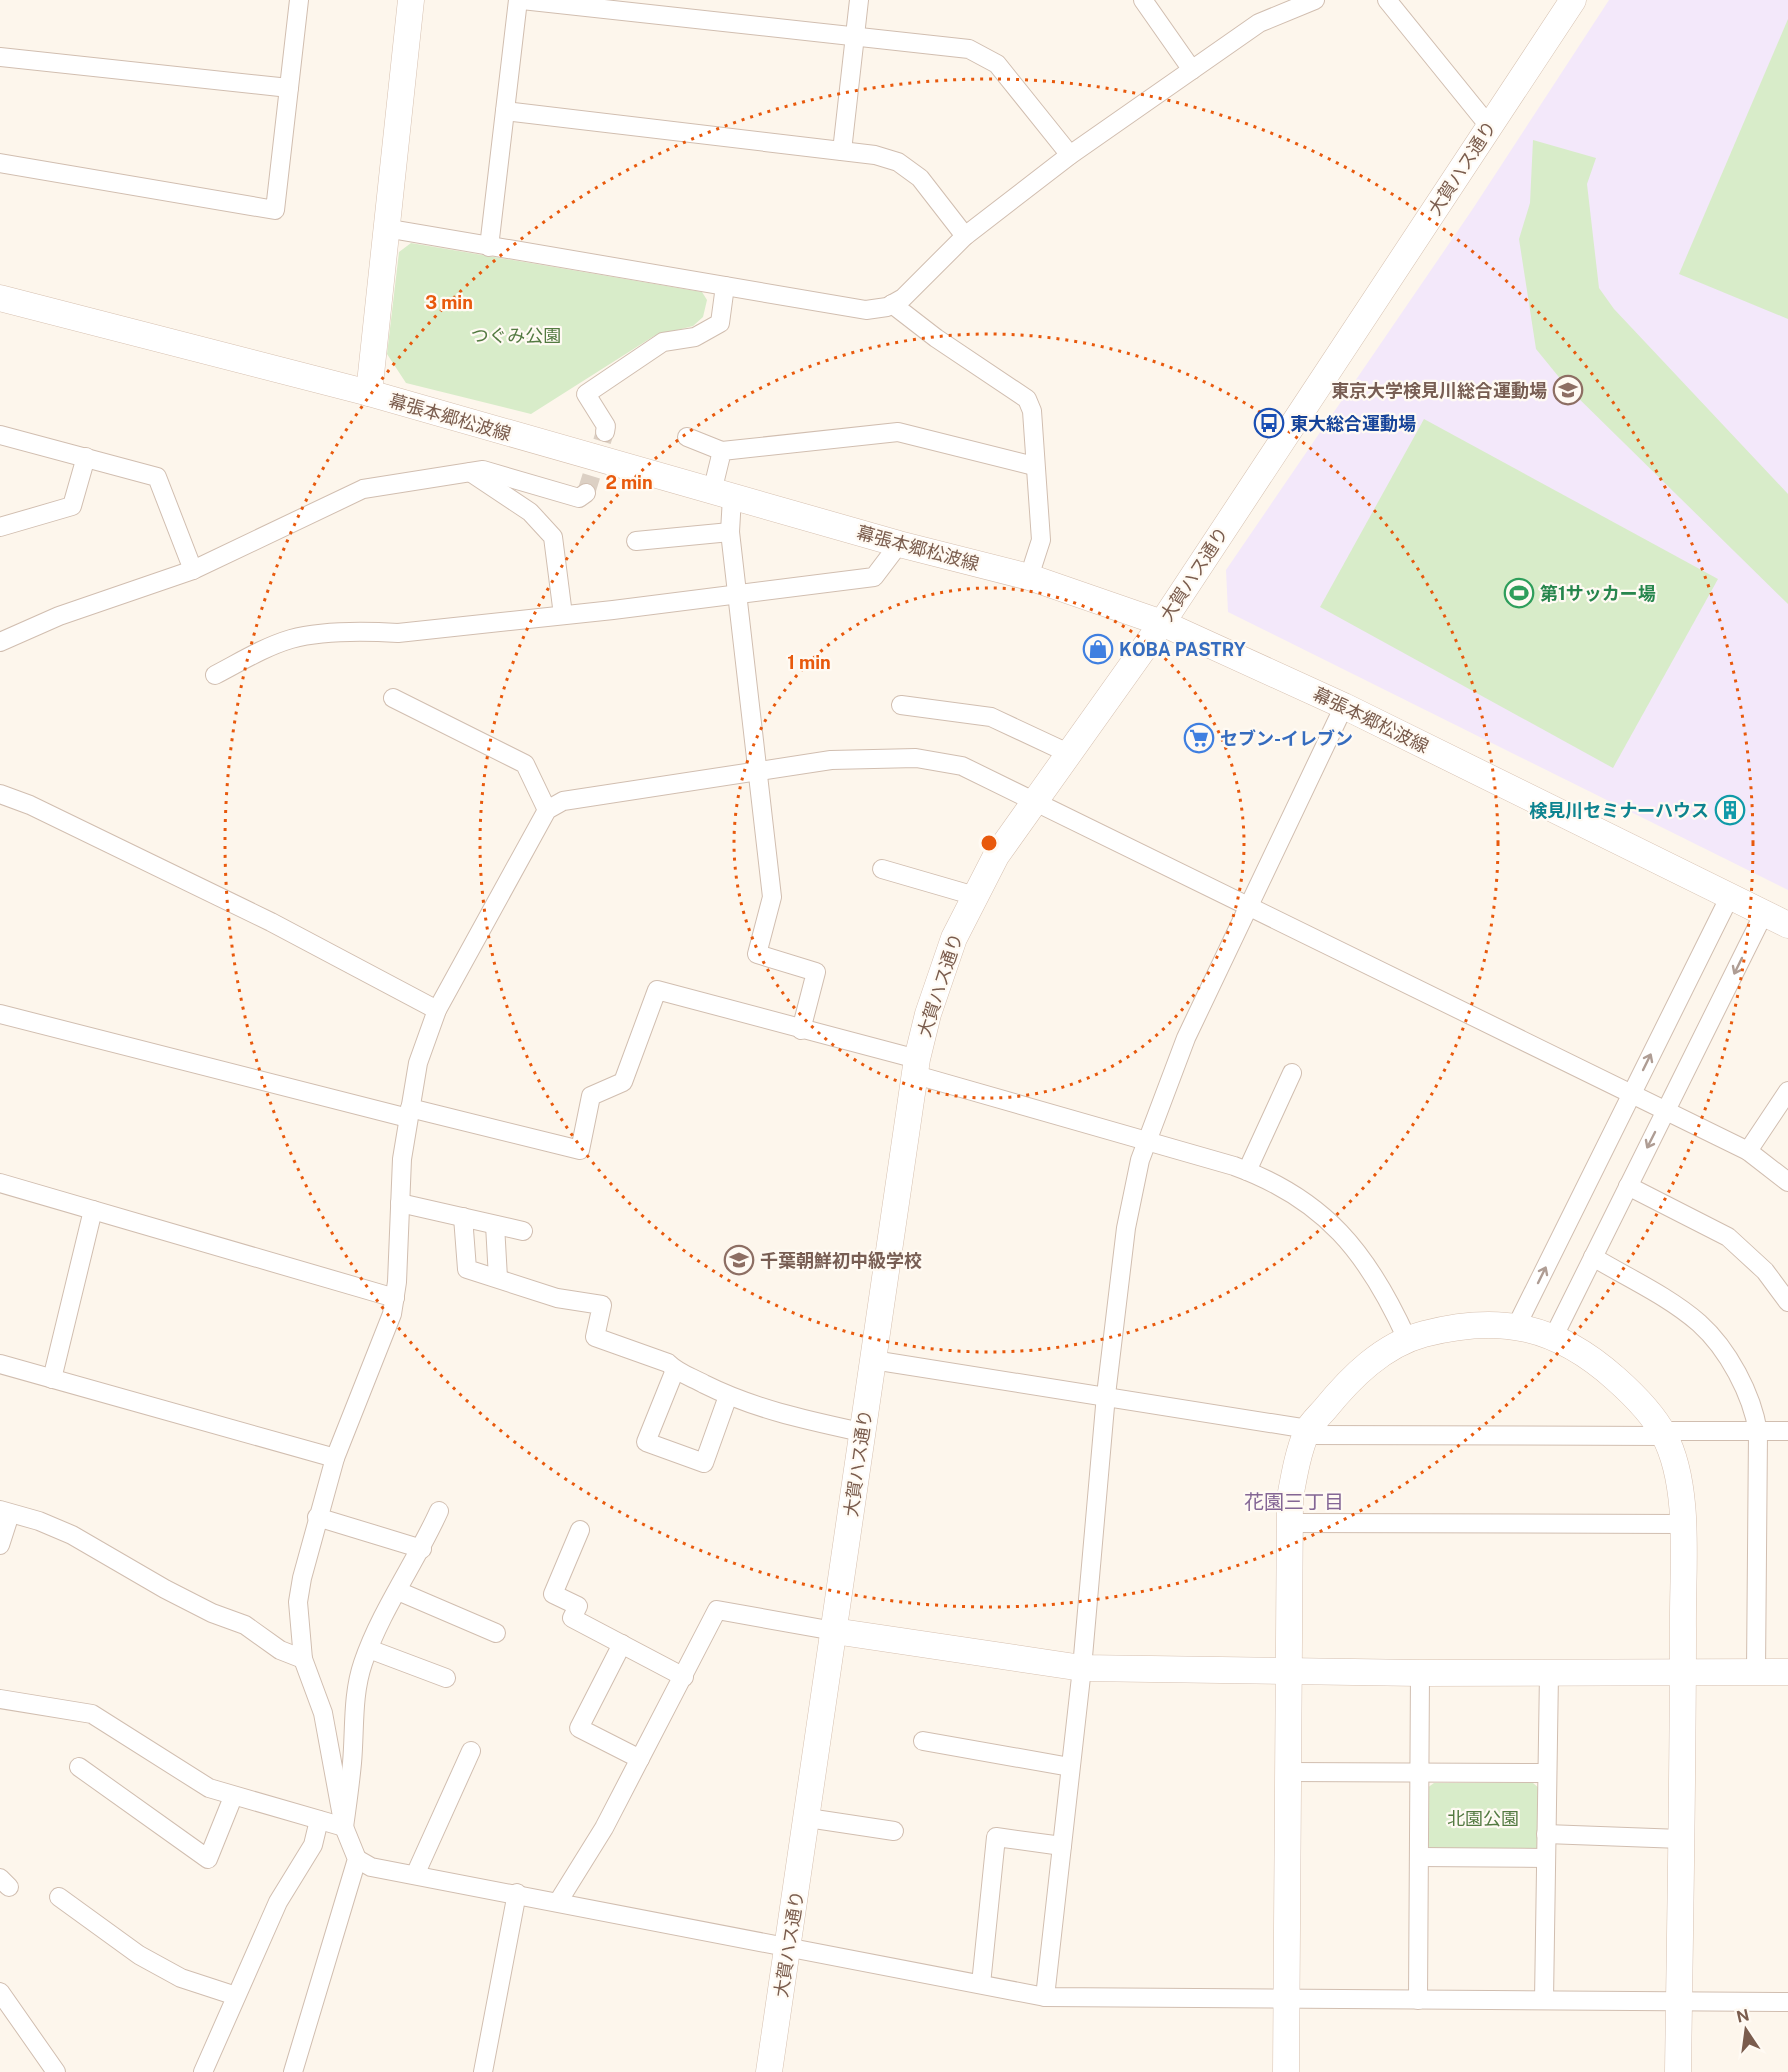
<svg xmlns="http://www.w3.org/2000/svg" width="1788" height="2072" viewBox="0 0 1788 2072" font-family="'Public Sans','Noto Sans JP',sans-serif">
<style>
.education{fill:#f3e8fa}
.green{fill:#d8ecc9}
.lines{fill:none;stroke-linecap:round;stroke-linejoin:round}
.street-tunnel{stroke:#dcd0c4;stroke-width:18;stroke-dasharray:18 9;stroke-linecap:butt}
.street-casing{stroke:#d1beb0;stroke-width:20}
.secondary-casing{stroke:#d6c0b0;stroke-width:27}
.street{stroke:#fff;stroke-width:18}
.secondary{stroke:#fff;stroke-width:26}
.oneway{stroke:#af9d94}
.ring{fill:none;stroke:#e8590c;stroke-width:3;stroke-dasharray:3 6}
.labels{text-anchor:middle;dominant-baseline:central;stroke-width:4.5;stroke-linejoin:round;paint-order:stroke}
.street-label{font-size:18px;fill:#7a5c4d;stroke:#fffaf3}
.park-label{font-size:18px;fill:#537a41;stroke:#fffaf3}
.education-label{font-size:18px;font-weight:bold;fill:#785e54;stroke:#fffaf3;text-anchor:end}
.transit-label{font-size:18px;font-weight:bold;fill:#164399;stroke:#fffaf3;text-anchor:start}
.leisure-label{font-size:18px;font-weight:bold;fill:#27864d;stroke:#fffaf3;text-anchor:start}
.shop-label{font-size:18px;font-weight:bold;fill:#366cbe;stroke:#fffaf3;text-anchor:start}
.culture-label{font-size:18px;font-weight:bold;fill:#0d838f;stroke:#fffaf3;text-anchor:end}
.neighbourhood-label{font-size:20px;fill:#846695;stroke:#fffaf3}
.centre{fill:#e8590c;stroke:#fffaf3;stroke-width:3}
.ring-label{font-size:18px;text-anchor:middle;font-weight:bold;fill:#e8590c;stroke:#fffaf3;stroke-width:4.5;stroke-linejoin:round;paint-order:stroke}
</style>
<rect width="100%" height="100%" fill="#fdf6ec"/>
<path class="education" d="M1609,0H1788V890L1228,612L1226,570L1472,210Z"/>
<g class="green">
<path d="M1788,19V319L1679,274Z"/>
<path d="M1533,140L1596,158L1587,184L1599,288L1614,309L1788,494V604L1567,387L1536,349L1519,239L1530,203Z"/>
<path d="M411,243L702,292L707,300L703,317L693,326L654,336L531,414L406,383L387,354L399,252Z"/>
<path d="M1424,419L1718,579L1613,768L1320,607Z"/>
<path d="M1434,1783H1533L1539,1788L1540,1846L1535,1853L1433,1852L1427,1844V1788Z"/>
</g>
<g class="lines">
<path class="street-tunnel" d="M586,493L605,432"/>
<g class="street-casing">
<g id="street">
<path d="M522,0L969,49L997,64L1070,155"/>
<path d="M1143,0L1192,70"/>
<path d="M1387,0L1489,126"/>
<path d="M0,57L289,88"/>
<path d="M505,111L875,155L898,162L920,178L965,236"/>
<path d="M842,151L859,0"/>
<path d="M0,163L275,210L299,0"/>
<path d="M385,228L866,310L887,307L903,298L965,236L1070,155L1259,23L1315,0"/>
<path d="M489,247L518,0"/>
<path d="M892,304L936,338L1027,399L1032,411L1041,540L1029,577"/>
<path d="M605,432L606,426L586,394L663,342L695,337L720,323L725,286"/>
<path d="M0,435L157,477L193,570"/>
<path d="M687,437L722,451"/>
<path d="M470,472L530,512L553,537L563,615"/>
<path d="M712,492L722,451L898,432L1034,466"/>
<path d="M732,497L730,532L772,897L757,954L816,972L801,1030"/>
<path d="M0,527L72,506L86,457"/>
<path d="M636,541L730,532"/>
<path d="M0,642L59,616L193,570L363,489L483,470L579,498L586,493"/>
<path d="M215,675C240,662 264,647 291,639C324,630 365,631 398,633L613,610L874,577L899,544"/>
<path d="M393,698L525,764L547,810"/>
<path d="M901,705L991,717L1068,753"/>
<path d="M0,794L30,805L271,922L437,1010"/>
<path d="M882,869L975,896"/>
<path d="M0,1014L408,1118"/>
<path d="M916,1075L1234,1166C1325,1199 1368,1253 1407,1339"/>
<path d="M410,1108L580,1150L591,1096L623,1082L657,990L917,1059"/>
<path d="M1748,1151L1788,1091"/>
<path d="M1247,1171L1292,1073"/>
<path d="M0,1183L395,1298"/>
<path d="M1628,1186L1728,1237L1765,1271L1788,1302"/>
<path d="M400,1203L523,1231"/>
<path d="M463,1217L467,1269L557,1298L602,1305L595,1337L668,1363C678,1373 691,1377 704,1384C754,1409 806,1420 861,1432"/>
<path d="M495,1225L498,1278"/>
<path d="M1593,1257C1628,1278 1668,1296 1699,1323C1728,1349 1752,1394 1758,1432L1756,1672"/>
<path d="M1516,1327L1730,896"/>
<path d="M1554,1336L1764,913"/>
<path d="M873,1360L1308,1429"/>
<path d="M0,1364L335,1458"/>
<path d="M675,1370L646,1442L704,1463L728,1396"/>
<path d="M52,1379L93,1210"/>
<path d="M1661,1431H1788"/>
<path d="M1306,1435L1665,1436"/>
<path d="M0,1510L39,1521L72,1535L165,1589L212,1613L245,1625L280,1650L303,1659"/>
<path d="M317,1517L422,1549"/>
<path d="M1289,1523L1682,1524"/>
<path d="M580,1530L553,1594L578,1606L572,1618L684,1677"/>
<path d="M0,1545L10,1514"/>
<path d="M398,1591L496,1633"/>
<path d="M622,1644L579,1728L640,1759"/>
<path d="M369,1649L446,1678"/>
<path d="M0,1699L92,1714L209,1788L344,1827C347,1806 350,1784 352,1763C355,1730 352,1695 363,1663C381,1610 416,1562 439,1511"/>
<path d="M923,1741L1070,1767"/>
<path d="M79,1767L208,1859L233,1797"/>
<path d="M1287,1772L1547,1773"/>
<path d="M808,1818L894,1831"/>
<path d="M1546,1834L1681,1839"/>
<path d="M1419,1857L1546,1858"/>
<path d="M357,1859L371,1867L1045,1997L1788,2002"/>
<path d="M415,1875L471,1751"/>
<path d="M0,1878L9,1887"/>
<path d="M59,1897L139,1955L181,1978L236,1996"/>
<path d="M558,1902L604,1828L717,1610L834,1631"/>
<path d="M981,1984L996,1837L1062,1846"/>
<path d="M0,1992L56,2072"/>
<path d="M1045,1997L1082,1668L1106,1395L1126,1228L1140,1160L1186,1038L1344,706"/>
<path d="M1418,2000L1420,1673"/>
<path d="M1544,2000L1549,1673"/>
<path d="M203,2072L278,1902L313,1845L319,1820"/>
<path d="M293,2072L357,1859L344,1827L323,1713L303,1659L298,1602L302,1578L335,1458L392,1314L397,1282L402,1159L418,1063L437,1010L547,810L563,801L831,760L916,758L962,766L1748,1151L1788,1182"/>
<path d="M483,2072L517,1893"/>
</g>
</g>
<g class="secondary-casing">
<g id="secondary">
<path d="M0,298L369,393L899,544L1029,577L1162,623L1344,706L1788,925"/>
<path d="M369,393L411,0"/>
<path d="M834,1631L1082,1668L1420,1673L1788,1672"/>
<path d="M769,2072L917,1059L928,1014L954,938L996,856L1162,623L1573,0"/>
<path d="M1286,2072L1290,1498C1294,1476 1298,1452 1307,1431C1311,1423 1319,1416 1325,1409C1351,1377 1383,1345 1424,1334C1501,1314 1557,1326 1616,1379C1634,1395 1653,1414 1664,1435C1692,1487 1682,1571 1683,1629C1683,1776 1680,1924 1678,2072"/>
</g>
</g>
<use href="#street" class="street"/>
<use href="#secondary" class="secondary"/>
</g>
<defs><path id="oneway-shaft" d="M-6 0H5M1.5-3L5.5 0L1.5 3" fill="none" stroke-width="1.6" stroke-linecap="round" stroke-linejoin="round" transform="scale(1.5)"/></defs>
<g class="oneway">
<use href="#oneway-shaft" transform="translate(1738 966) rotate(116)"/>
<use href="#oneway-shaft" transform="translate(1647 1062) rotate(-64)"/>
<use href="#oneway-shaft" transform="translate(1651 1140) rotate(117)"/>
<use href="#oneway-shaft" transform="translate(1542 1275) rotate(-64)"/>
</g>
<g class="ring">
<circle cx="989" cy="843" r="255"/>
<circle cx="989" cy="843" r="509"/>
<circle cx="989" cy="843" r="764"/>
</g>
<defs>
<g id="university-ring" transform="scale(1.5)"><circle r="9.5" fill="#fffaf3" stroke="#8d6e63" stroke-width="1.5"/><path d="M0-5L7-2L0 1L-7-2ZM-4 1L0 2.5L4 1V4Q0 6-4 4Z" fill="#8d6e63"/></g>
<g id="bus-ring" transform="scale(1.5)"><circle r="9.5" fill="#fffaf3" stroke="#1a4fb4" stroke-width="1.5"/><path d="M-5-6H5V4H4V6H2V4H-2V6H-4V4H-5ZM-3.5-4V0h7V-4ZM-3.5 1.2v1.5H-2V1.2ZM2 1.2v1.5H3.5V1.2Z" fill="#1a4fb4"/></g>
<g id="stadium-ring" transform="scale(1.5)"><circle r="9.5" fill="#fffaf3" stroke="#2e9e5b" stroke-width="1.5"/><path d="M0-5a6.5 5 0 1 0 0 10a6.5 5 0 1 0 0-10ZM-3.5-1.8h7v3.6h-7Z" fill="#2e9e5b"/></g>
<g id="shop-ring" transform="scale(1.5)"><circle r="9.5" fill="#fffaf3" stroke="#3f7fe0" stroke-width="1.5"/><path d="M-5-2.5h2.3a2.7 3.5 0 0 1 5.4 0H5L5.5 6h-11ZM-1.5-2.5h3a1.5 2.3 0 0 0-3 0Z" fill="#3f7fe0"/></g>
<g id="supermarket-ring" transform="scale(1.5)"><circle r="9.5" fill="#fffaf3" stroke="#3f7fe0" stroke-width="1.5"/><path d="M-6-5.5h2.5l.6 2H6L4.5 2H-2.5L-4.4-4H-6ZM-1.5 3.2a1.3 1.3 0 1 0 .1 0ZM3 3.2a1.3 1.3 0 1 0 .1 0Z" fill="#3f7fe0"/></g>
<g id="building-ring" transform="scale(1.5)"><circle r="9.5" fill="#fffaf3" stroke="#0f9aa8" stroke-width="1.5"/><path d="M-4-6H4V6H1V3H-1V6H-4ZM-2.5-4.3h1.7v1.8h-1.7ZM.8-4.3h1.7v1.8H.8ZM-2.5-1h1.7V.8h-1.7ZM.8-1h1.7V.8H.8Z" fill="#0f9aa8"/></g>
<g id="school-ring" transform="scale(1.5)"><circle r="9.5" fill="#fffaf3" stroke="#8d6e63" stroke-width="1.5"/><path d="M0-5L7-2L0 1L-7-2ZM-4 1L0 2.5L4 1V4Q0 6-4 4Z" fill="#8d6e63"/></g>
</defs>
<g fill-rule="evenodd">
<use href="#university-ring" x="1568" y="390"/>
<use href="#bus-ring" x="1269" y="423"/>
<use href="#stadium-ring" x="1519" y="593"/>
<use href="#shop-ring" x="1098" y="649"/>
<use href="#supermarket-ring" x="1199" y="738"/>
<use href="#building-ring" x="1730" y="810"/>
<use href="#school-ring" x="739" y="1260"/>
</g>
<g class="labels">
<g class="street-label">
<text transform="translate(1462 168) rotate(-57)">大賀ハス通り</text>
<text transform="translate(450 417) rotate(16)">幕張本郷松波線</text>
<text transform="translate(918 548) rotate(15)">幕張本郷松波線</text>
<text transform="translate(1194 574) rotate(-57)">大賀ハス通り</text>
<text transform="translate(1371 720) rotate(26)">幕張本郷松波線</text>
<text transform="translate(940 985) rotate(-72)">大賀ハス通り</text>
<text transform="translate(858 1463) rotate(-82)">大賀ハス通り</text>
<text transform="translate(789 1944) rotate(-81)">大賀ハス通り</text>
</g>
<g class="park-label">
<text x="516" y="335">つぐみ公園</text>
<text x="1483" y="1818">北園公園</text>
</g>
<g class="education-label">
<text x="1547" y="390">東京大学検見川総合運動場</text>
<text x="760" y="1260" text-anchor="start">千葉朝鮮初中級学校</text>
</g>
<g class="transit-label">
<text x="1290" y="423">東大総合運動場</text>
</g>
<g class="leisure-label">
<text x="1540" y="593">第1サッカー場</text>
</g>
<g class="shop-label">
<text x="1119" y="649">KOBA PASTRY</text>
<text x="1220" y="738">セブン-イレブン</text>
</g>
<g class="culture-label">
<text x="1709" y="810">検見川セミナーハウス</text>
</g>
<g class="neighbourhood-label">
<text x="1294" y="1502">花園三丁目</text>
</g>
</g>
<circle cx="989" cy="843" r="9" class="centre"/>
<g class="ring-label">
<text x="449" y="309">3 min</text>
<text x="629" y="489">2 min</text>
<text x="809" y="669">1 min</text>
</g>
<g transform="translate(1746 2030) rotate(347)" stroke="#fffaf3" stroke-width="4.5" paint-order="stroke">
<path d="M0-4.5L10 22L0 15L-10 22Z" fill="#7a5c4d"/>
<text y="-9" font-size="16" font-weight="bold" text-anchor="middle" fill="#7a5c4d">N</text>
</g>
</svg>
